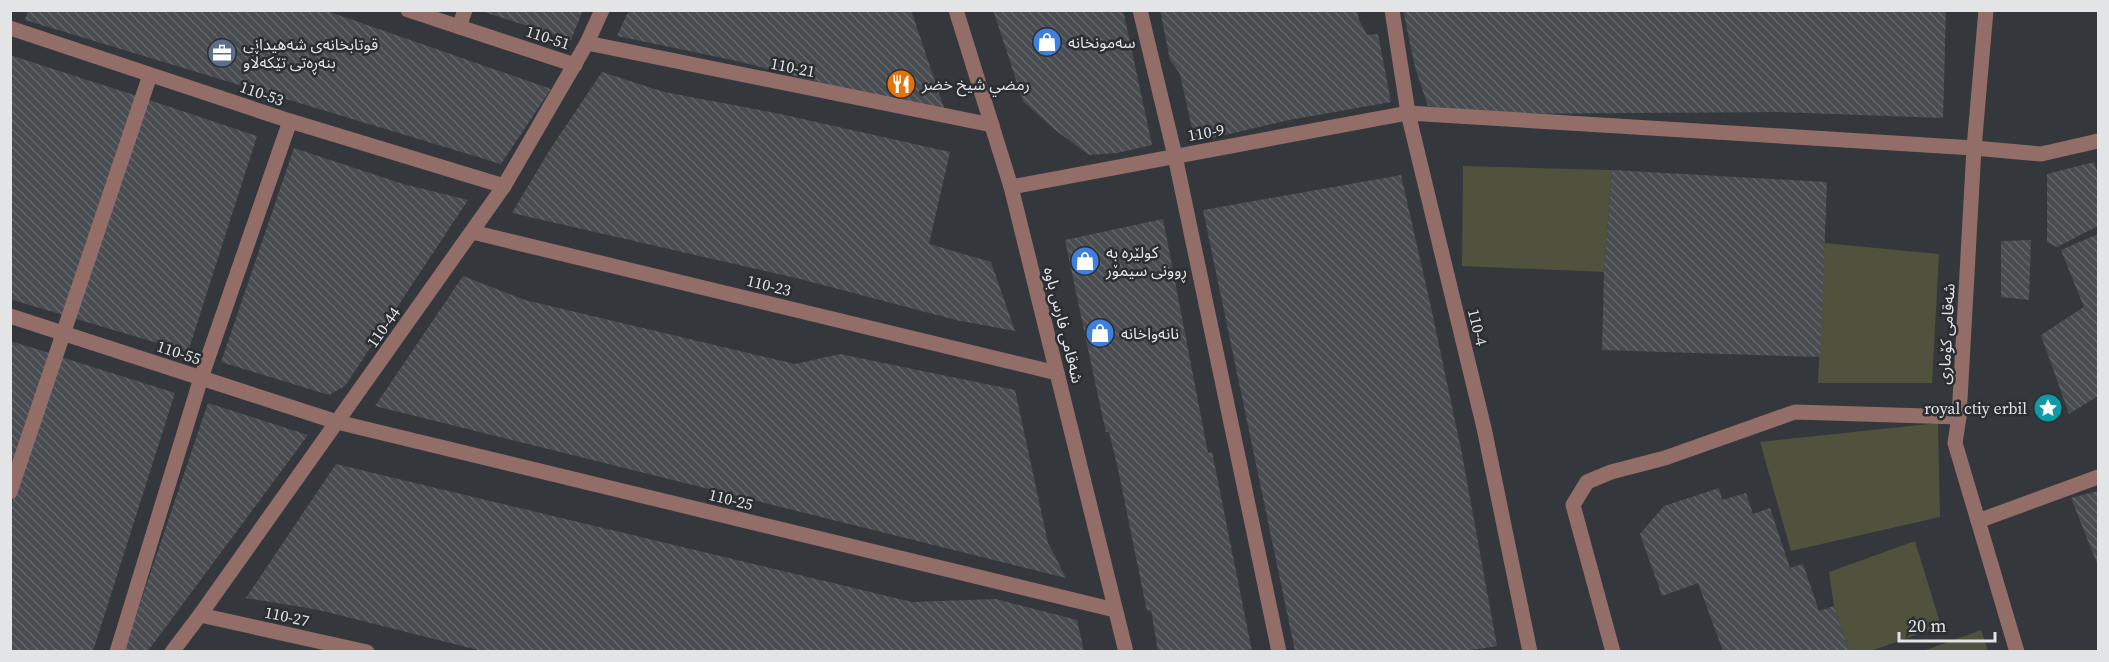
<svg xmlns="http://www.w3.org/2000/svg" width="2109" height="662" viewBox="0 0 2109 662" font-family="'Source Serif 4','Noto Sans Arabic',serif">
<style>
.garden{fill:#50523d}
.building{fill:url(#building-back-hatch)}
.lines{fill:none;stroke-linecap:round;stroke-linejoin:round}
.minor{stroke:#936e68;stroke-width:15}
.labels{text-anchor:middle;dominant-baseline:central;stroke-width:5;stroke-linejoin:round;paint-order:stroke}
.street-label{font-size:16px;fill:#e2e4e6;stroke:#2a2d31}
.poi-label{font-size:16px;fill:#e2e4e6;stroke:#2a2d31;text-anchor:start}
</style>
<defs>
<pattern id="building-back-hatch" width="6" height="6" patternUnits="userSpaceOnUse" patternTransform="scale(1.5)"><rect width="6" height="6" fill="#494c50"/><path d="M-1 5l2 2M0 0l6 6M5-1l2 2" fill="none" stroke="#636669"/></pattern>
</defs>
<rect width="100%" height="100%" fill="#34373b"/>
<g class="garden">
<path d="M1463,166L1612,170L1604,272L1462,266Z"/>
<path d="M1824,243L1939,254L1932,383H1818Z"/>
<path d="M1938,423L1940,517L1791,551L1760,442Z"/>
<path d="M1915,541L1941,626L1871,651H1849L1834,606L1829,572Z"/>
<path d="M1981,630L1988,651H1923Z"/>
</g>
<g class="building">
<path d="M28,10H324L551,89L501,164L25,20Z"/>
<path d="M478,10H583L571,40Z"/>
<path d="M629,10H911L945,111L834,86L737,61L617,36Z"/>
<path d="M993,10H1123L1152,145L1117,153L1089,155L1054,129L1023,101Z"/>
<path d="M1160,10H1357L1359,20L1367,35L1378,34L1391,102L1289,120L1195,142L1180,74L1170,60Z"/>
<path d="M1403,10H1946L1943,118L1777,112L1506,114L1428,106L1415,67Z"/>
<path d="M10,55L137,96L63,315L10,299Z"/>
<path d="M602,72L664,92L776,113L950,152L929,244L991,262L1015,331L956,320L800,279L512,213L549,151Z"/>
<path d="M149,100L257,136L188,352L73,318Z"/>
<path d="M294,148L403,184L468,200L345,386L329,395L221,362Z"/>
<path d="M2094,162L2098,174V226L2057,247L2047,242V174Z"/>
<path d="M1612,170L1827,182L1820,357L1602,350L1604,272Z"/>
<path d="M1401,175L1432,312L1462,454L1497,646L1465,651H1295L1203,210Z"/>
<path d="M1163,219L1208,453L1212,452L1252,651H1158L1151,610L1147,611L1118,469L1109,432H1106L1098,396L1065,240Z"/>
<path d="M2098,234V396L2069,414L2041,335L2084,307L2061,250Z"/>
<path d="M2031,240L2029,300L2001,297V241Z"/>
<path d="M463,276L525,300L795,364L840,354L1015,390L1048,543L1066,578L375,406Z"/>
<path d="M10,341L49,353L11,467H10Z"/>
<path d="M61,357L175,393L93,651H10V509Z"/>
<path d="M208,403L308,435L148,651H124Z"/>
<path d="M336,464L912,602L996,599L1077,620L1084,651H482L319,610L246,598Z"/>
<path d="M1719,488L1722,500L1746,493L1753,514L1770,508L1790,568L1803,564L1819,611L1834,606L1849,651H1723L1698,583L1662,596L1640,534L1664,506Z"/>
<path d="M2098,491V566L2071,498Z"/>
</g>
<g class="lines">
<g class="minor">
<path d="M408,10L575,65"/>
<path d="M956,10L1011,187L1126,652"/>
<path d="M1140,10L1175,156L1279,652"/>
<path d="M1392,10L1408,113L1484,428L1530,652"/>
<path d="M1986,10L1974,148L1959,417L1955,443L2017,652"/>
<path d="M459,27L465,10"/>
<path d="M10,28L290,121L504,186"/>
<path d="M587,43L992,125"/>
<path d="M1011,187L1408,113L1974,148L2041,154L2098,141"/>
<path d="M472,232L1057,373"/>
<path d="M10,316L337,422L1115,610"/>
<path d="M10,492L150,75"/>
<path d="M1978,521L2098,477"/>
<path d="M200,615L367,652"/>
<path d="M117,652L201,378L290,121"/>
<path d="M172,652L200,615L504,186L587,43L602,10"/>
<path d="M1613,652L1573,505L1587,482L1611,472L1665,458L1795,412L1959,417"/>
</g>
</g>
<defs>
<g id="shop-disc" transform="scale(1.5)"><circle r="9.5" fill="#3f7fe0" stroke="#2a2d31"/><path d="M-5-2.5h2.3a2.7 3.5 0 0 1 5.4 0H5L5.5 6h-11ZM-1.5-2.5h3a1.5 2.3 0 0 0-3 0Z" fill="#fff"/></g>
<g id="office-disc" transform="scale(1.5)"><circle r="9.5" fill="#5c6f8a" stroke="#2a2d31"/><path d="M-6-3h4V-5.5h4V-3h4V5H-6ZM-1-4.5V-3h2v-1.5ZM-6 0V1H6V0Z" fill="#fff"/></g>
<g id="restaurant-disc" transform="scale(1.5)"><circle r="9.5" fill="#e8710a" stroke="#2a2d31"/><path d="M-5-6h1v4h1v-4h1v4h1v-4h1v5L-1.5 .5V6h-2V.5L-5-1ZM5-6V6H3V1.5H1.5Q1.5-4 5-6Z" fill="#fff"/></g>
<g id="sight-disc" transform="scale(1.5)"><circle r="9.5" fill="#0f9aa8" stroke="#2a2d31"/><path d="M0-6L1.8-2.2L6-1.7L2.9 1.2L3.7 5.4L0 3.3L-3.7 5.4L-2.9 1.2L-6-1.7L-1.8-2.2Z" fill="#fff"/></g>
</defs>
<g fill-rule="evenodd">
<use href="#shop-disc" x="1047" y="42"/>
<use href="#office-disc" x="222" y="53"/>
<use href="#restaurant-disc" x="901" y="84"/>
<use href="#shop-disc" x="1085" y="261"/>
<use href="#shop-disc" x="1100" y="333"/>
<use href="#sight-disc" x="2048" y="408"/>
</g>
<g class="labels">
<g class="street-label">
<text transform="translate(548 37) rotate(18)">110-51</text>
<text transform="translate(793 67) rotate(11)">110-21</text>
<text transform="translate(262 93) rotate(19)">110-53</text>
<text transform="translate(1206 132) rotate(-10)">110-9</text>
<text transform="translate(769 285) rotate(14)">110-23</text>
<text transform="translate(1064 325) rotate(76)">شەقامی فارس باوە</text>
<text transform="translate(383 327) rotate(-55)">110-44</text>
<text transform="translate(1478 327) rotate(76)">110-4</text>
<text transform="translate(1946 334) rotate(-87)">شەقامی کۆماری</text>
<text transform="translate(179 352) rotate(18)">110-55</text>
<text transform="translate(731 499) rotate(14)">110-25</text>
<text transform="translate(287 616) rotate(12)">110-27</text>
</g>
<g class="poi-label">
<text x="1068" y="42">سەمونخانە</text>
<text x="243" y="44">قوتابخانەی شەهیدانی<tspan x="243" dy="18">بنەڕەتی تێکەڵاو</tspan></text>
<text x="922" y="84">رمضي شيخ خضر</text>
<text x="1106" y="252">کولێرە بە<tspan x="1106" dy="18">ڕوونی سیمۆر</tspan></text>
<text x="1121" y="333">نانەواخانە</text>
<text x="2027" y="408" text-anchor="end">royal ctiy erbil</text>
</g>
</g>
<rect width="2109" height="662" fill="none" stroke="#e2e4e6" stroke-width="24"/>
<path d="M1899 632v9h96v-9" fill="none" stroke="#e2e4e6" stroke-width="3"/>
<text x="1908" y="632" font-size="18" fill="#e2e4e6" stroke="#2a2d31" stroke-width="4.5" paint-order="stroke">20 m</text>
</svg>
